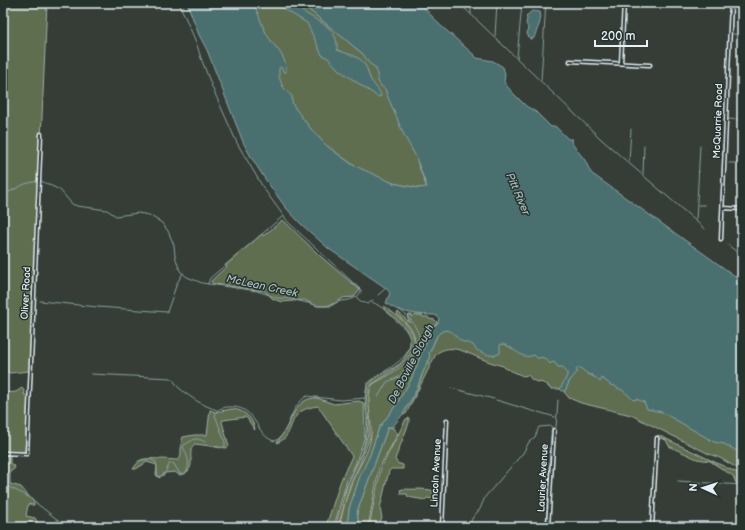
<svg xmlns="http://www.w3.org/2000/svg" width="745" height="530" viewBox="0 0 745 530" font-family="'Balsamiq Sans',sans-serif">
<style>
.green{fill:#5e6e50;stroke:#a3b0a4}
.water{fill:#4a6f6e;stroke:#89a3a5}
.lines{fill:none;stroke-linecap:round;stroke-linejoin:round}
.stream{stroke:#89a3a5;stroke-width:1}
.street-casing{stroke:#e8f1f8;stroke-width:5}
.street{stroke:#26332d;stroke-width:2}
.labels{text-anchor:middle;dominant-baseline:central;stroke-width:3;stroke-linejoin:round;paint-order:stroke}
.street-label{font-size:10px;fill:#e8f1f8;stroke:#26332d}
.water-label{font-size:11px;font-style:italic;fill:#a9bdc1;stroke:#26332d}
</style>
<rect width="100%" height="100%" fill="#353d36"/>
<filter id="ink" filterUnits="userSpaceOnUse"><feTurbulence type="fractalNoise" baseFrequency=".025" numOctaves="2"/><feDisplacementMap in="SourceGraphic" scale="8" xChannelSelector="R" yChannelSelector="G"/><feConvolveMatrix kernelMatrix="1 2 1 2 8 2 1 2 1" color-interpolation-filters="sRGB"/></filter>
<g filter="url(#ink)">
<g class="green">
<path d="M3,3H47L32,344H30L29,371L10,373L3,370Z"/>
<path d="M246,3H303L308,9L363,54L410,106L416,152L418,164L427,188H418L393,183L359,169L327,146L293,112Z"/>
<path d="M283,220L319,255L360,290L354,297L343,298L331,306H317L304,300L282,302L273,299L267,293L264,291L214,284L211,282L212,280L227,266L226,265L262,234L263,236Z"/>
<path d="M384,306C393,313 404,320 410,329C427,354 388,374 372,384L369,388L370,437L360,464L350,485L338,527H335L348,483L362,453L368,434L366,402L367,386C375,376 388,372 398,365C403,362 405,357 407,353C418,331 398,321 384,309Z"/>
<path d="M398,312L410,323L407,317L409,315H412L413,317L415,315H422L423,317H428L429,319L435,320L437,322L427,340L411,380L396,405L379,428L370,455L357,485L349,509L348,520L353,527H351L350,525L348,527H339C343,512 346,496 352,482C358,467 369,453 371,436C373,423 364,395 373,384C391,374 426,357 412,330C408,324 402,320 397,314Z"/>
<path d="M447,330L584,359L560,389H552L548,387V385L540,382V383L532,380L528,375L523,376L505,368L503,366C496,364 489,362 482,359C466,353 451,342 436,354L406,414H403L417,389L426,364L429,363V353L438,334L441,331Z"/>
<path d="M579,363L742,432V471L720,458L709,454L631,415L581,403L569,398L564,392Z"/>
<path d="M22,388L25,392L24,395H28L25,452H3V393L16,392Z"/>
<path d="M317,398L334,404L359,401L364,403L365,435L364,439L355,465L347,480L336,519L333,524L327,526H326L341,480L352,456L318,406C283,410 298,435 277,443C278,439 283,435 285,430C293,417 297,397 317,398Z"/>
<path d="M232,409C245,410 253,418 255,430L246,417L223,420L222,422L229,446L226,448L195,444C184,452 201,471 179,475L175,472L165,473L159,478L156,475L157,465L147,462L136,469H133C135,466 138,462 141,460C145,457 173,460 179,460C183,453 179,445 183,437L194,435H207L210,410L215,412Z"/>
<path d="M409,418V423L395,459L397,463L403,465V469H391L389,471L380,508L382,518L377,527H369L381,468L406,419Z"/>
<path d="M388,427L393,428L398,434L379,468L368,527H359L357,512Z"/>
<path d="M658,435L742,475V484L736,483L733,476L710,461L697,459L673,448L669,446L666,440L661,438L659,440L657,439Z"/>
<path d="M3,454L10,455V463L15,467L14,469L10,472V484L21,487L34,502V505H32L29,504L28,505L26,516L35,518L41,527H3V504H6L8,490L6,487H3Z"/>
<path d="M403,489C414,490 429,487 438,493V500L427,498L425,500L408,497L407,494H401L400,490Z"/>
</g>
<g class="water">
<path d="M187,3H254C258,13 261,23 266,33C273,47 287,54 286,72H284L281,67L279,68C278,80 283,90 292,96V102L295,108L311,129L327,146L353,165L393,183L418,188L427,187L415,155L404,135L387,95L385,89L381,86L378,81L376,68L369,63L363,54L308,9L303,3H420L439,24L473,54L477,58L493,61L503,67L505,74L504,82L511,91L526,106L536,112L551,127L555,126L568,139H572L571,142C574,146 577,150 581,155C586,160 588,167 591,173L742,281V454L724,444L714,442L662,412L647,409L644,402L636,399L633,400C631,397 621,388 617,388L614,385L612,386L602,378L600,382L595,377H593L592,374V376L589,374V375L580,368H577L576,370L578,372H577L569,382L565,391H562L560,389L567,376V373L563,367H558L555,363L552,362L550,364L546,359L541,357L540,358H537L534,355C520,361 515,346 501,344L500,346V353C494,358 483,354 477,350C475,349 474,346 473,345C470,343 465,343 461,341C454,336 451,326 441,332C435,335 433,347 429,353L430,356L421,377L417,389L403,414L394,425L393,427H388L357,512L359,527H353L348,520L349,509L360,476L370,455L379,428L396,405L411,380L427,340L434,326L438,323L439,318L435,315C419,315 398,313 386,303L390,293L386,288L329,249L301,224L286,208L265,179L251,157L243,142L207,50L199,35Z"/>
<path d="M274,3C280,3 288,1 293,4C297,6 301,11 305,13C321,23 339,29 337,50C347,54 359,55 365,65C368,69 368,75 371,80C374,85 380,90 381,96L378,97L339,70L328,58L322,55L307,23Z"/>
<path d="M532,11L540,12C543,20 536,31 534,38L530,39L527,34L528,27L526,24L527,19L526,16Z"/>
</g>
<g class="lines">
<g class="stream">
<path d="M459,3L601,139L705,229"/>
<path d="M471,14V3"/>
<path d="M733,34L742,35"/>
<path d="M495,36L497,3"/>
<path d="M517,58L522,3"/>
<path d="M541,80L546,3"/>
<path d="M728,119L742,120"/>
<path d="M629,162L631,129"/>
<path d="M729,163H742"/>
<path d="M643,174L644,145"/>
<path d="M3,195L25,184L37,181H41L60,190L72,204L77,206L107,210L116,216L138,213L149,215L162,223L168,231L174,245L175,256L180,271L187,277L202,283L257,291L278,298L291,299L320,306H326L341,301L349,300L357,297L361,292V290L288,222L264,189L237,143L212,87L201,58L196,42L179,3"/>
<path d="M721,202L723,145"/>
<path d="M698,205H705"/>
<path d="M726,210L742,211"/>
<path d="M696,221L700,146"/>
<path d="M720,226L721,205"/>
<path d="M728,245L742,256"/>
<path d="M208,284L210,278L282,217"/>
<path d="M378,295L386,288"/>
<path d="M357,298L362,302L368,304L373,300"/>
<path d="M40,301L98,307L167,312L177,283L183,273"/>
<path d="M91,374L171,378C175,381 176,385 179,388C190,397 203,406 217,410"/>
<path d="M451,388L494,399"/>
<path d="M378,397L387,382L399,377L407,366L419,344V335L414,324L409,318L400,310"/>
<path d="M496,400L536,412"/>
<path d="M538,412L555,417"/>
<path d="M556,427L558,400"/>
<path d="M138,461L149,459L156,462L158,477L164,475L170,463L174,464L180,474H185C191,465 188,456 183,447L184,445C188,443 192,440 195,439C206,438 211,451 225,447V442L215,415C217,409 221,408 227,407C259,404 254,437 275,441C290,434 288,407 307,396L341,400L365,398L367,384C384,368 432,353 399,323C391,316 382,306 372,302"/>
<path d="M549,463L551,435"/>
<path d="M678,481L742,485"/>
<path d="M3,484L27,496L67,527"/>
<path d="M548,488L549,466"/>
<path d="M343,496C349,475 363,457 366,435C368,424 366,410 365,398"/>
<path d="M547,508L548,491"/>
<path d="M546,521L547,511"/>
<path d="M471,527V521L473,517L480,509L485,497L523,453L529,442L535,437L539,427L552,426L551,433"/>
<path d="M546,527V522"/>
<path d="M737,527L742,524"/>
</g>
<g class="street-casing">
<g id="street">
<path d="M570,61L650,65"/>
<path d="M621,63L624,3"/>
<path d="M723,208L742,209"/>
<path d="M721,239L731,3"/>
<path d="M3,453L27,454L41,134"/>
<path d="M3,503H4"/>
<path d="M442,527L447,420"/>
<path d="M548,527L554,430"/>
<path d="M652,527L657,438"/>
</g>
</g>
<use href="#street" class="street"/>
</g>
</g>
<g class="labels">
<g class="street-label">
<text transform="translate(718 121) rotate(-88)">McQuarrie Road</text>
<text transform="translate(26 293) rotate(-87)">Oliver Road</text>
<text transform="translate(436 473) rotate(-87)">Lincoln Avenue</text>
<text transform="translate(543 478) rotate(-87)">Laurier Avenue</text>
</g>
<g class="water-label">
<text transform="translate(518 194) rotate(67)">Pitt River</text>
<text transform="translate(262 286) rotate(12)">McLean Creek</text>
<text transform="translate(411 364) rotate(-63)">De Boville Slough</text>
</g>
</g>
<rect width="745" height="530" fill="none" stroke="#26332d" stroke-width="16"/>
<rect x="8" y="8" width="729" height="514" fill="none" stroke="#e8f1f8" stroke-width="1.5" filter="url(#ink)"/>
<g transform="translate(703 488) rotate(273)" stroke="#26332d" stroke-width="3" paint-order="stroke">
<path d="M0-3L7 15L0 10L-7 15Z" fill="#e8f1f8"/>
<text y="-6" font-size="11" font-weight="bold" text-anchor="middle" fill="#e8f1f8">N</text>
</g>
<path d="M595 40v6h52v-6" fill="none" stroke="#e8f1f8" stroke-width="2"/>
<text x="601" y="40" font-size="12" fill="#e8f1f8" stroke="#26332d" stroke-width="3" paint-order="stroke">200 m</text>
</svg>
